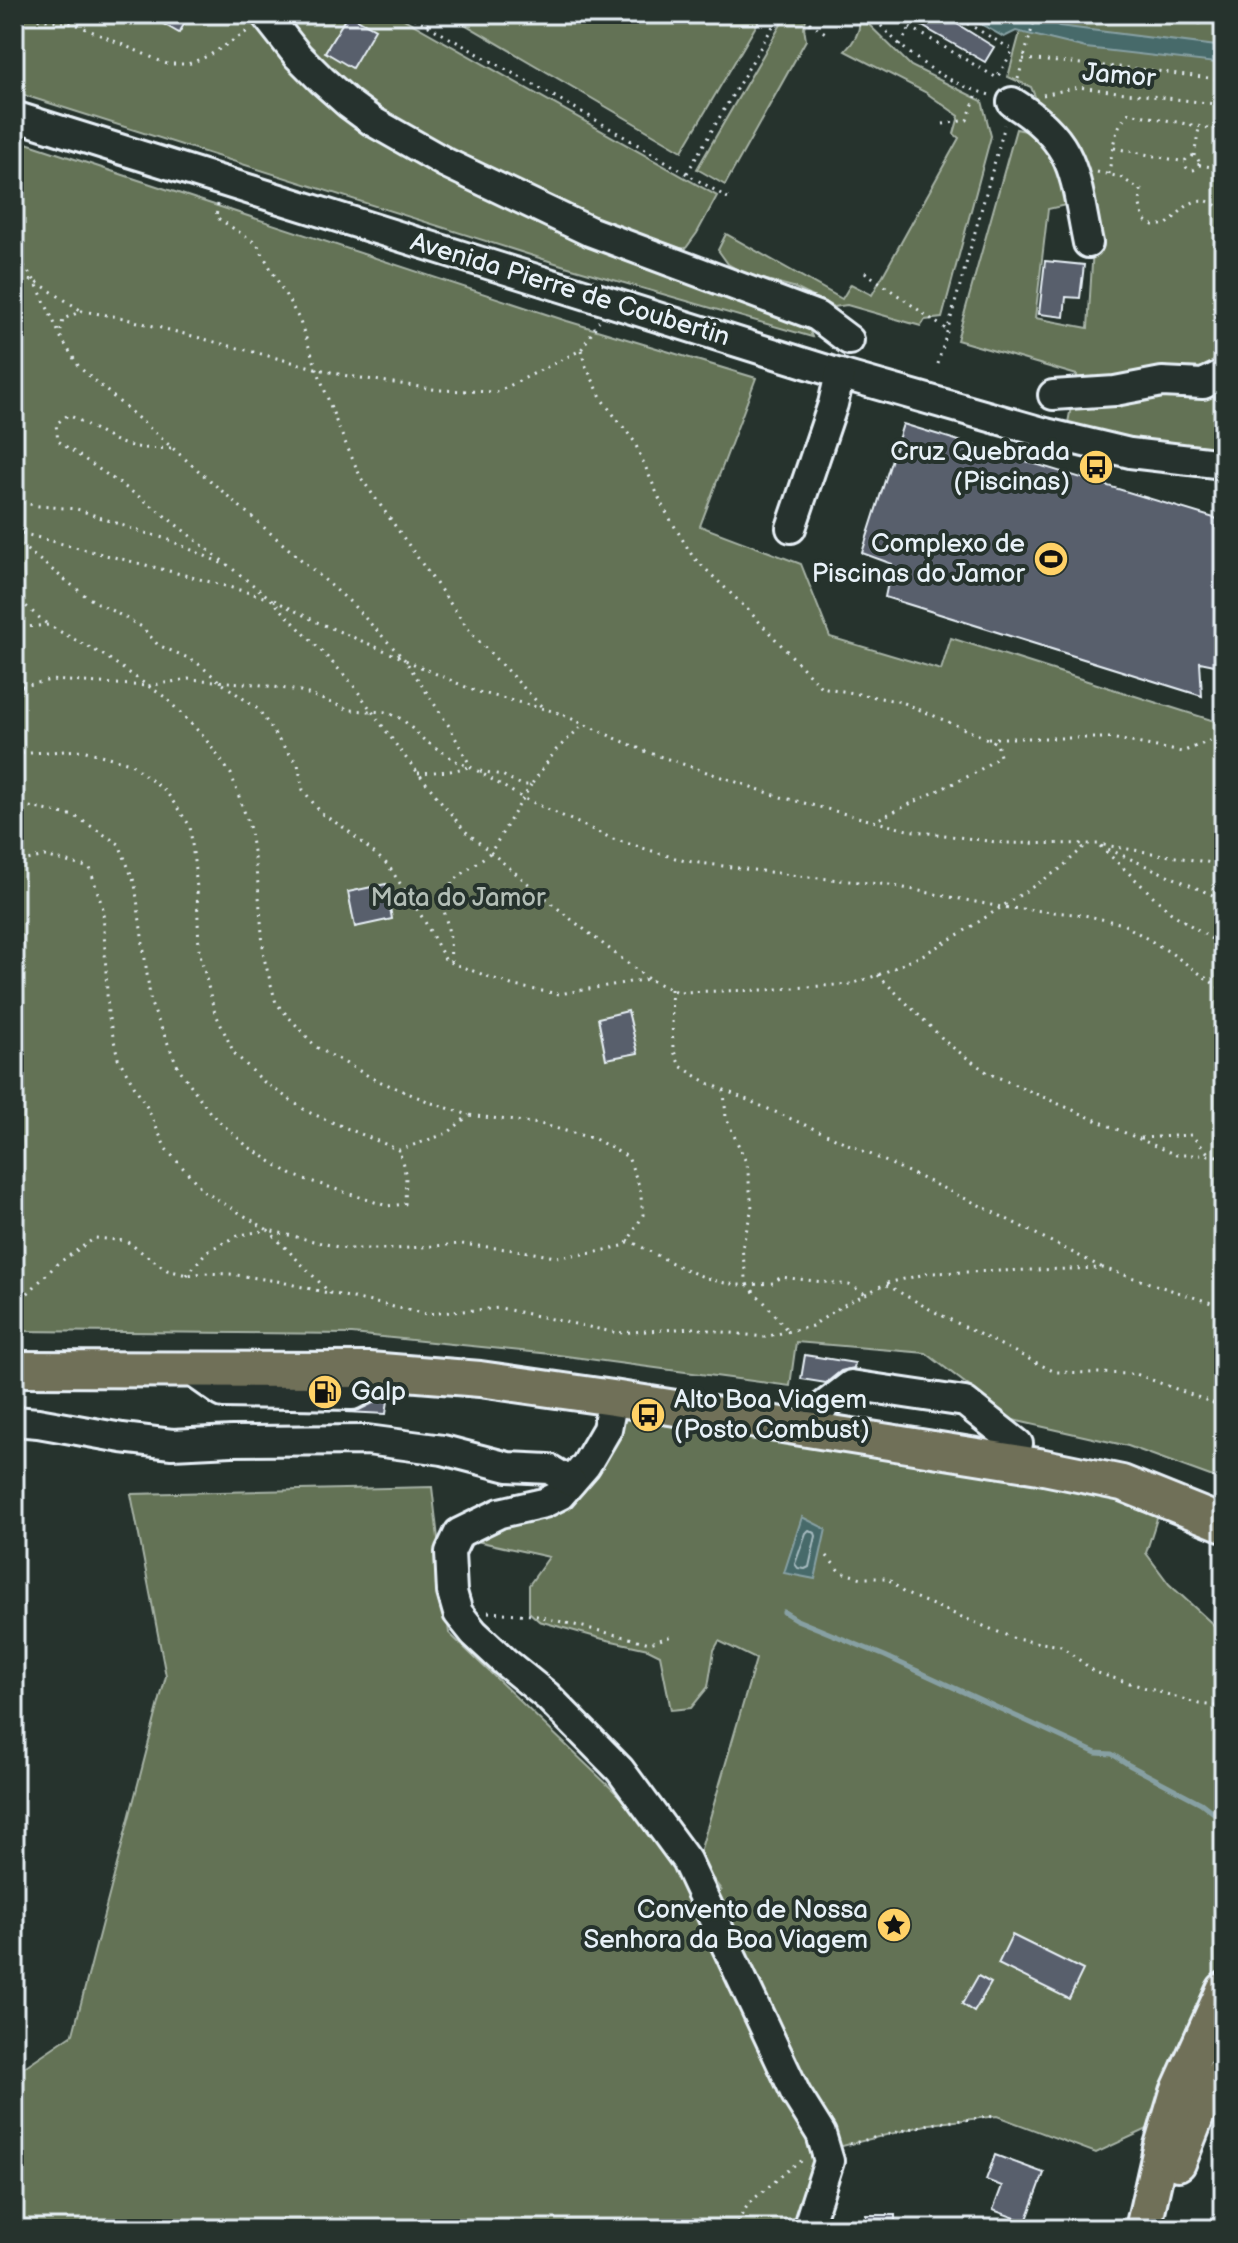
<svg xmlns="http://www.w3.org/2000/svg" width="1238" height="2243" viewBox="0 0 1238 2243" font-family="'Balsamiq Sans',sans-serif">
<style>
.green{fill:#647254;stroke:#a6b2a6;stroke-width:2}
.water{fill:#466a6b;stroke:#87a0a3;stroke-width:2}
.lines{fill:none;stroke-linecap:round;stroke-linejoin:round}
.shore{stroke:#a7bbc0;stroke-width:2}
.stream{stroke:#87a0a3;stroke-width:5}
.building{fill:#595e6c;stroke:#e8f1f8;stroke-width:2}
.minor-casing{stroke:#e8f1f8;stroke-width:34}
.major-casing{stroke:#e8f1f8;stroke-width:40}
.path{stroke:#e8f1f8;stroke-width:3;stroke-dasharray:2 6;stroke-linecap:butt}
.minor{stroke:#26332d;stroke-width:28}
.major{stroke:#706f59;stroke-width:34}
.labels{text-anchor:middle;dominant-baseline:central;stroke-width:8;stroke-linejoin:round;paint-order:stroke}
.street-label{font-size:26px;fill:#e8f1f8;stroke:#26332d}
.poi-label{font-size:26px;fill:#e8f1f8;stroke:#26332d;text-anchor:end}
.park-label{font-size:26px;fill:#b3beb6;stroke:#26332d}
</style>
<rect width="100%" height="100%" fill="#26332d"/>
<filter id="ink" filterUnits="userSpaceOnUse"><feTurbulence type="fractalNoise" baseFrequency=".0125" numOctaves="2"/><feDisplacementMap in="SourceGraphic" scale="16" xChannelSelector="R" yChannelSelector="G"/><feConvolveMatrix kernelMatrix="1 2 1 2 8 2 1 2 1" color-interpolation-filters="sRGB"/></filter>
<g filter="url(#ink)">
<g class="green">
<path d="M14,14H259L355,117L808,326L812,337L565,266L14,92Z"/>
<path d="M281,14H395L717,196L697,233L686,248L675,249L635,235L524,186L370,105L326,66Z"/>
<path d="M452,14H763L682,151L451,16Z"/>
<path d="M787,14H807L804,28L806,40L725,185L697,169Z"/>
<path d="M858,14L911,66L982,101L991,136L942,318L925,320L921,326L847,305L834,307L793,287L745,274L728,264L718,250L726,234L842,299L851,284L872,295L959,138L954,134L959,116L925,92L845,51C855,41 863,28 858,14Z"/>
<path d="M1025,14H1224V455L1157,444L1068,423L1077,375L957,340L1016,129L1031,132L1059,163L1070,204L1048,209L1035,318L1088,328L1095,216L1041,111L1031,87L1008,77Z"/>
<path d="M14,139L567,321L756,378L700,526L801,564L830,637L941,670L951,638L1224,724V1481L1128,1446L1013,1420L926,1353L796,1342L790,1386L551,1354L352,1334L14,1331Z"/>
<path d="M625,1419L770,1432L1088,1486L1160,1509L1146,1553L1169,1584L1217,1628L1224,1630V1972L1215,1985L1154,2126L1096,2153L997,2116L930,2124L826,2150L807,2229H14V2074L73,2034L166,1676L131,1494L432,1487L449,1633L686,1860L722,1891L698,1859L756,1659L719,1641L714,1650L708,1687L691,1708L671,1710L660,1655L648,1649L603,1639L539,1621L529,1612V1585L549,1557L472,1540L595,1466Z"/>
</g>
<g class="water">
<path d="M963,14H1039L1059,26L1224,47V64L1086,48L1016,31L1004,37Z"/>
<path d="M802,1517L826,1529L815,1579L784,1573Z"/>
</g>
<g class="lines">
<path class="shore" d="M809,1530L815,1533L816,1536L809,1567L805,1569L798,1568L795,1564L806,1533Z"/>
<path class="stream" d="M784,1612L797,1620L885,1656L1096,1753L1112,1754L1129,1765L1201,1803L1224,1821"/>
</g>
<g class="building">
<path d="M146,14H190L179,33Z"/>
<path d="M348,14L375,29L352,68L325,52Z"/>
<path d="M901,14H941L994,47L985,62Z"/>
<path d="M1045,261L1084,265L1080,298L1066,297L1064,317L1039,314Z"/>
<path d="M903,424L1224,521V588L1216,610L1219,666L1200,662L1202,696L885,597L892,564L862,553Z"/>
<path d="M386,884L392,919L355,927L348,892Z"/>
<path d="M628,1011L638,1053L606,1059L598,1018Z"/>
<path d="M805,1355L855,1363L854,1368L841,1371L826,1383L801,1379Z"/>
<path d="M379,1400L388,1401L386,1414L346,1412L359,1410Z"/>
<path d="M886,1914L906,1918L902,1936L882,1932Z"/>
<path d="M1012,1935L1083,1970L1069,1999L998,1964Z"/>
<path d="M978,1976L991,1983L974,2012L962,2004Z"/>
<path d="M995,2155L1044,2173L1026,2222L993,2210L1002,2186L986,2180Z"/>
<rect x="866" y="2215" width="29" height="14"/>
</g>
<g class="lines">
<g class="minor-casing">
<g id="minor">
<path d="M265,14L298,56L322,80L349,104L372,121L446,163L589,231L817,316L849,340"/>
<path d="M1012,102C1077,142 1074,175 1088,243"/>
<path d="M14,116L840,374L1046,433L1130,453L1224,464"/>
<path d="M1053,395L1115,391L1162,382L1203,384L1224,374"/>
<path d="M791,528L833,404L840,374"/>
<path d="M190,1370L223,1393L352,1395L396,1372"/>
<path d="M613,1398L607,1429L586,1465L560,1495L544,1503L500,1513L459,1533L450,1552L452,1592L458,1613L474,1633L505,1662L547,1696L620,1770L686,1860L796,2094L821,2134L829,2161L807,2229"/>
<path d="M816,1412L851,1385L965,1402L1018,1444"/>
<path d="M14,1421L38,1423L122,1438L172,1444L232,1441L367,1440L443,1450L508,1467L549,1469L571,1482"/>
</g>
</g>
<g class="major-casing">
<g id="major">
<path d="M14,1369L369,1370L480,1379L613,1398L1039,1466L1122,1483L1224,1524"/>
<path d="M1178,2163L1198,2112L1224,2073"/>
<path d="M1143,2229L1161,2149L1178,2092L1224,1990"/>
</g>
</g>
<g class="path">
<path d="M407,14L589,116L733,201"/>
<path d="M796,14L827,34"/>
<path d="M870,14C908,56 938,80 993,96"/>
<path d="M1177,14L1196,24L1224,19"/>
<path d="M14,15L75,24L167,64H188L210,55L251,29"/>
<path d="M427,25L433,14"/>
<path d="M910,27L997,78L1013,50L951,14"/>
<path d="M900,45L918,14"/>
<path d="M1023,59L1141,69L1224,80"/>
<path d="M1018,79L1036,14"/>
<path d="M1043,95L1078,87L1224,105"/>
<path d="M943,124L967,120L978,91"/>
<path d="M1114,148L1185,162"/>
<circle cx="1192" cy="163" r="7"/>
<path d="M1194,156L1199,128"/>
<path d="M1199,165L1224,169"/>
<path d="M1097,172L1120,177L1141,190L1140,205L1144,220L1153,225H1166C1187,207 1197,187 1224,212"/>
<path d="M687,173L780,14"/>
<path d="M1109,174C1112,154 1113,127 1129,113L1224,131"/>
<path d="M218,204L216,217L257,244L299,319L337,424L361,478L472,634L543,708"/>
<path d="M14,253L35,281L59,333"/>
<path d="M865,272L947,330"/>
<path d="M14,278L35,281L82,311"/>
<path d="M581,350L585,364L603,401L634,441L663,507L693,557L748,610L821,687L902,702L997,743L1000,756L975,773L874,821"/>
<path d="M938,364L1005,125"/>
<path d="M171,448C152,449 132,449 114,440C98,433 85,422 68,415L56,424L58,441L151,505L271,599L351,682L402,753L464,830L567,916L648,979"/>
<path d="M14,501L39,506L77,509L135,530L167,539L223,564"/>
<path d="M14,531C98,554 183,573 267,598"/>
<path d="M14,540L87,597L142,627L158,645L195,661L219,681L259,710L280,742L298,764L303,790L322,814L346,829L388,865L424,920L446,961L514,986L559,994L648,979L677,992L764,990L851,984L878,975L919,957L966,930L1060,869L1085,846"/>
<path d="M14,596L48,625"/>
<path d="M274,600L317,622L402,658"/>
<path d="M14,628L48,625L105,656L148,686L188,679L255,684L300,691L350,710L386,712L402,719L424,740L459,763L470,767"/>
<path d="M405,660L350,602L79,367L60,336L63,319L82,311L119,317L342,375L439,390L497,392L581,350L599,321"/>
<path d="M14,688L51,680L148,686L165,697L204,737L231,774L249,825L258,884L264,958L276,1003L316,1047L374,1079L432,1103L469,1115L540,1124L595,1139L628,1157L640,1188L643,1215L626,1245L593,1253L555,1257L523,1251L461,1244L395,1249H346L268,1230L205,1192L166,1149L148,1109L118,1058L108,1014L103,909L90,868L45,856L14,863"/>
<path d="M988,738H1111L1182,752L1224,735"/>
<path d="M14,754L82,750L130,763L167,793L190,826L197,888L199,950L214,1010L234,1053L264,1082L308,1112L399,1150L448,1133L469,1115"/>
<path d="M480,771L502,775L522,785H531L556,750L584,724"/>
<path d="M418,773L450,771L469,767"/>
<path d="M14,804L75,816L119,844L135,884L151,1004L178,1067L211,1114L247,1146L292,1175L387,1206L405,1204L406,1176L399,1150"/>
<path d="M1100,846L1170,912L1224,947"/>
<path d="M1101,846L1224,900"/>
<path d="M1224,865L1098,844L1003,843L907,830L781,797L647,752L556,712L475,691L405,660L449,726L471,767L521,797L613,839L685,861L799,876L889,885L1001,907L1084,915L1123,924L1171,953L1224,991"/>
<path d="M451,962L450,938L444,910L446,892L453,881L491,852L531,785"/>
<path d="M878,975L948,1044L988,1073L1176,1155H1210L1224,1157"/>
<path d="M671,989L673,1049L680,1066L708,1083L833,1137L977,1204L1103,1268"/>
<path d="M1141,1138L1191,1135L1209,1154"/>
<path d="M628,1240C662,1257 709,1287 747,1285L742,1248L752,1208L747,1164L726,1118L724,1091"/>
<path d="M187,1275L207,1251L240,1235L268,1230L330,1293L426,1314L500,1308L617,1333L693,1328L764,1337L812,1326L842,1306L885,1284L933,1311L1055,1372L1136,1374L1224,1407"/>
<path d="M887,1283L930,1273L1103,1268L1224,1307"/>
<path d="M747,1285L773,1283L781,1277L849,1285L866,1294"/>
<path d="M747,1285L766,1304L787,1330"/>
<path d="M14,1301L28,1293L57,1264L95,1238L126,1241L167,1270L187,1275L203,1273L230,1274L277,1281L328,1293"/>
<path d="M827,1556L840,1572L862,1578H887L904,1593L1015,1639L1061,1646L1095,1672L1110,1677L1199,1704L1224,1707"/>
<path d="M488,1612L533,1615L650,1643L672,1636"/>
<path d="M849,2144L930,2124L997,2116"/>
<path d="M733,2229L749,2203L797,2163L804,2160"/>
</g>
<use href="#minor" class="minor"/>
<use href="#major" class="major"/>
</g>
</g>
<defs>
<g id="bus-disc" transform="scale(1.8)"><circle r="9.5" fill="#ffd166" stroke="#26332d"/><path d="M-5-6H5V4H4V6H2V4H-2V6H-4V4H-5ZM-3.5-4V0h7V-4ZM-3.5 1.2v1.5H-2V1.2ZM2 1.2v1.5H3.5V1.2Z" fill="#111"/></g>
<g id="stadium-disc" transform="scale(1.8)"><circle r="9.5" fill="#ffd166" stroke="#26332d"/><path d="M0-5a6.5 5 0 1 0 0 10a6.5 5 0 1 0 0-10ZM-3.5-1.8h7v3.6h-7Z" fill="#111"/></g>
<g id="fuel-disc" transform="scale(1.8)"><circle r="9.5" fill="#ffd166" stroke="#26332d"/><path d="M-5.5-6h7V0h2V4h1.3V-2.5L3-4.5l.8-.8L6-3V5H2.5V1h-1V6h-7ZM-4.2-4.7v3.2H.2V-4.7Z" fill="#111"/></g>
<g id="sight-disc" transform="scale(1.8)"><circle r="9.5" fill="#ffd166" stroke="#26332d"/><path d="M0-6L1.8-2.2L6-1.7L2.9 1.2L3.7 5.4L0 3.3L-3.7 5.4L-2.9 1.2L-6-1.7L-1.8-2.2Z" fill="#111"/></g>
</defs>
<g fill-rule="evenodd">
<use href="#bus-disc" x="1096" y="467"/>
<use href="#stadium-disc" x="1051" y="559"/>
<use href="#fuel-disc" x="325" y="1392"/>
<use href="#bus-disc" x="648" y="1415"/>
<use href="#sight-disc" x="894" y="1925"/>
</g>
<g class="labels">
<g class="street-label">
<text transform="translate(1119 76) rotate(5)">Jamor</text>
<text transform="translate(570 290) rotate(17)">Avenida Pierre de Coubertin</text>
</g>
<g class="poi-label">
<text x="1070" y="452">Cruz Quebrada<tspan x="1070" dy="30">(Piscinas)</tspan></text>
<text x="1025" y="544">Complexo de<tspan x="1025" dy="30">Piscinas do Jamor</tspan></text>
<text x="351" y="1392" text-anchor="start">Galp</text>
<text x="674" y="1400" text-anchor="start">Alto Boa Viagem<tspan x="674" dy="30">(Posto Combust)</tspan></text>
<text x="868" y="1910">Convento de Nossa<tspan x="868" dy="30">Senhora da Boa Viagem</tspan></text>
</g>
<g class="park-label">
<text x="458" y="898">Mata do Jamor</text>
</g>
</g>
<rect width="1238" height="2243" fill="none" stroke="#26332d" stroke-width="48"/>
<rect x="24" y="24" width="1190" height="2195" fill="none" stroke="#e8f1f8" stroke-width="3" filter="url(#ink)"/>
</svg>
